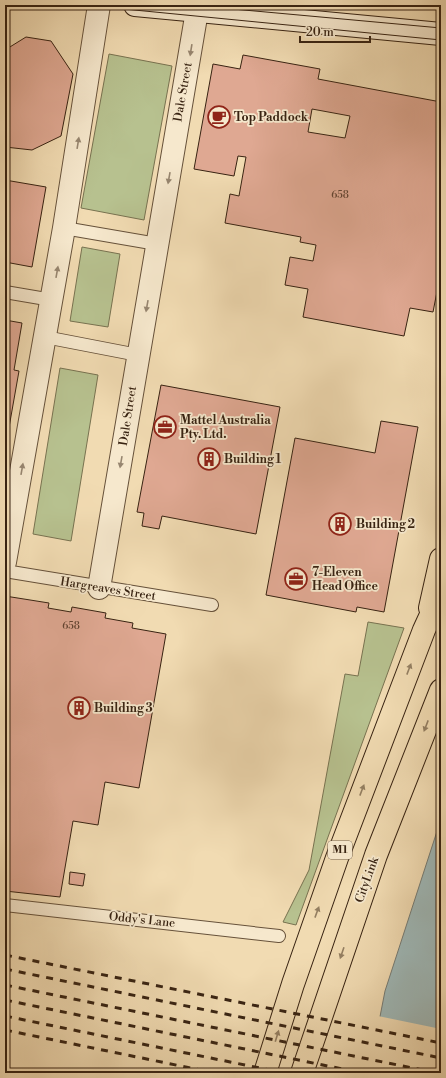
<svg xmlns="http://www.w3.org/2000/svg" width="446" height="1078" viewBox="0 0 446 1078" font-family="'Libre Bodoni',serif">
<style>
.green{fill:#b7c18f;stroke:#787250}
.water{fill:#9fb8b7;stroke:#767c75}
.pier{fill:#f1dbb2}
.building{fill:#dfa892;stroke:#382312;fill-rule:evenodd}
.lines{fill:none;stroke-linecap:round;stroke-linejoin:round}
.service-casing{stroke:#66513a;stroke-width:14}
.minor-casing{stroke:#66513a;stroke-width:24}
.secondary-casing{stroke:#382312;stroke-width:24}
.motorway-casing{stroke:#382312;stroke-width:24}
.service{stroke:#f6e8cd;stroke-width:12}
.minor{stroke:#f6e8cd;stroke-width:22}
.secondary{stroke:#f6e8cd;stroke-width:22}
.motorway{stroke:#f1dbb2;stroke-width:22}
.tram{stroke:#382312;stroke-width:1}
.rail{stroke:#382312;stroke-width:3;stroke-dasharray:7 7;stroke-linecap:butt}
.oneway{fill:#978670}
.oneway2{fill:#947f62}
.labels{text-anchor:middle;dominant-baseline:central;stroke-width:3.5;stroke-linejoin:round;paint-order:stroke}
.number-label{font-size:10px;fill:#624432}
.shield{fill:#f6e8cd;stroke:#715e4a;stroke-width:1}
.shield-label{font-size:11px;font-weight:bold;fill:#382312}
.street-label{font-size:12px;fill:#382312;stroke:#f6e8cd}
.poi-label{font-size:12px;font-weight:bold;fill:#382312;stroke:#f6e8cd;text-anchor:start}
</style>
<rect width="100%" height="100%" fill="#f1dbb2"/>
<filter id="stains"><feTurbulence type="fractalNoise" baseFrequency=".005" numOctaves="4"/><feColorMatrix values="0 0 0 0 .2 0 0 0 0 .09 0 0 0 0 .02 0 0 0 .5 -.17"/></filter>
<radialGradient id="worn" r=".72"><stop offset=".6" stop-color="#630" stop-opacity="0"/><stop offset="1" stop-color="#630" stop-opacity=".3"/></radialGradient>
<g class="green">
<path d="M109,54L172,66L144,220L81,208Z"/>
<path d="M82,247L120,254L108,327L70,321Z"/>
<path d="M60,368L98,375L71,541L33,534Z"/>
<path d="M368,622L404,628L296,925L283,922L309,870L345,674L358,676Z"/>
</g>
<path class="water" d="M441,819V1073H369L385,991Z"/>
<path class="pier" d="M378,1016L441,1029V1073H367Z"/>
<g class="building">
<path d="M26,37L51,41L73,74L61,136L32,150L5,147V50Z"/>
<path d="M243,55L320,69L318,79L441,102V271L433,312L410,308L404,336L303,317L308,289L285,285L290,257L313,261L316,245L300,242L301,237L225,223L230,194L239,196L246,157L238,156L234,176L194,169L213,64L240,69ZM312,109L350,116L345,138L308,132Z"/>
<path d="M5,180L46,187L32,267L5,262Z"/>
<path d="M5,320L22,323L14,370L19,371L5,450Z"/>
<path d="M161,385L280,407L256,534L162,516L159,529L142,526L144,513L137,512Z"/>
<path d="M381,421L418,427L384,612L357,607L356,612L266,595L295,438L375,453Z"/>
<path d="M5,596L49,603L48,608L71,612L72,607L106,613L105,618L133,623L132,628L166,634L139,788L105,782L98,825L73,821L60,897L5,891Z"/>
<path d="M70,872L85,874L83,886L69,884Z"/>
</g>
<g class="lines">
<g class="service-casing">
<g id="service">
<path d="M64,228L157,244"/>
<path d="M5,292L52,300"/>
<path d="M45,337L138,355"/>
<path d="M5,571L212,605"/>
<path d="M5,905L279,936"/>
</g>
</g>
<g class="minor-casing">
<g id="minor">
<path d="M5,562L64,228L99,5"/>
<path d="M99,588L197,11"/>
</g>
</g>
<g class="secondary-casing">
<path id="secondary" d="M135,5L441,34"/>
</g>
<g class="motorway-casing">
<g id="motorway">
<path d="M430,608L441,559"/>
<path d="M265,1073L293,984L337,858L424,630L441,593"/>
<path d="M302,1073L376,855L441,690"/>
</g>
</g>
<use href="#service" class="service"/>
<use href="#minor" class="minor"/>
<use href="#secondary" class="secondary"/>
<use href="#motorway" class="motorway"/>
<g class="tram">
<path d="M83,5L441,40"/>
<path d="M189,5L441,28"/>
</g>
<g class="rail">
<path d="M5,955L441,1043"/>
<path d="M5,969L441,1058"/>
<path d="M5,985L437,1073"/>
<path d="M5,1000L362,1073"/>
<path d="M5,1016L284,1073"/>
<path d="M5,1030L215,1073"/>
</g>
</g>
<defs><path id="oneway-solid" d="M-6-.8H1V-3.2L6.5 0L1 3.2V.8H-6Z"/></defs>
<g class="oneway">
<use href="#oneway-solid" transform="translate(191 50) rotate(99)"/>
<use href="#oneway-solid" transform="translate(78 143) rotate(-81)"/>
<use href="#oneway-solid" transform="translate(169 178) rotate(100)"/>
<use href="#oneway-solid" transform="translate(57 272) rotate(-80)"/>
<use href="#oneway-solid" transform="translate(147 306) rotate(100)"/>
<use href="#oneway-solid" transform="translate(121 462) rotate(100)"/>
<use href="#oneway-solid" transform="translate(22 469) rotate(-80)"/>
</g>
<g class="oneway2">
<use href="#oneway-solid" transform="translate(409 669) rotate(-69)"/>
<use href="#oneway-solid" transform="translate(426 726) rotate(111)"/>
<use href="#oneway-solid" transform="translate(362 790) rotate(-69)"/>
<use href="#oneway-solid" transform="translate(317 912) rotate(-70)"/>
<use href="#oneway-solid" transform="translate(342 953) rotate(109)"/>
<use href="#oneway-solid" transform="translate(277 1036) rotate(-73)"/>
</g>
<defs>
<g id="cafe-ring" transform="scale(1.15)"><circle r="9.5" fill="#f6e8cd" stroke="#8f2418" stroke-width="1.5"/><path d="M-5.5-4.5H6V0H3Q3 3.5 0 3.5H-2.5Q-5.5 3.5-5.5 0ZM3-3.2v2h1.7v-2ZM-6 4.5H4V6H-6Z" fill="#8f2418"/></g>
<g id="office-ring" transform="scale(1.15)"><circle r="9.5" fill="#f6e8cd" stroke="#8f2418" stroke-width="1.5"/><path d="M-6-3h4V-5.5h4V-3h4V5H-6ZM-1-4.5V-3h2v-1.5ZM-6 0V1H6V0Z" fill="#8f2418"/></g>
<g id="building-ring" transform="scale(1.15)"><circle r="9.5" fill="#f6e8cd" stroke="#8f2418" stroke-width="1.5"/><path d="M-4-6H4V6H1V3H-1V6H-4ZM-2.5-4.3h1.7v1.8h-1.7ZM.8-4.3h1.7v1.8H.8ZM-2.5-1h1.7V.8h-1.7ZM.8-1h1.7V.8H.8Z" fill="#8f2418"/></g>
</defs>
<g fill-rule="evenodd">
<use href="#cafe-ring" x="219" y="117"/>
<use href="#office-ring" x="165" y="427"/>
<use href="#building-ring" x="209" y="459"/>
<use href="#building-ring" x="340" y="524"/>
<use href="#office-ring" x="296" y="579"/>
<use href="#building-ring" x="79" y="708"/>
</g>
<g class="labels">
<g class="number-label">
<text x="340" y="195">658</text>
<text x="71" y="626">658</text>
</g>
<rect class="shield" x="328" y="841" width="24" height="18" rx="3"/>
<g class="shield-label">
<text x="340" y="850">M1</text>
</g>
<g class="street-label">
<text transform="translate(183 92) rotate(-80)">Dale Street</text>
<text transform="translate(128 416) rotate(-81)">Dale Street</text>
<text transform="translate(108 589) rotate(9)">Hargreaves Street</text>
<text transform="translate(367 880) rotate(-70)">CityLink</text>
<text transform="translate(142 920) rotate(6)">Oddy's Lane</text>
</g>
<g class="poi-label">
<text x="234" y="117">Top Paddock</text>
<text x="180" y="420">Mattel Australia<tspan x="180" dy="14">Pty. Ltd.</tspan></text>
<text x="224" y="459">Building 1</text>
<text x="356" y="524">Building 2</text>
<text x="312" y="572">7-Eleven<tspan x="312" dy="14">Head Office</tspan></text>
<text x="94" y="708">Building 3</text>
</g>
</g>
<rect width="446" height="1078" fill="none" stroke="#f1dbb2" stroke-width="20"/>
<rect x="6" y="6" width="434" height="1066" fill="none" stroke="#382312" stroke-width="2"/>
<rect x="10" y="10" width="426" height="1058" fill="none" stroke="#382312"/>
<path d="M300 36v6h70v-6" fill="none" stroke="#382312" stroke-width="2"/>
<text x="306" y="36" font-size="12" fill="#382312" stroke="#f6e8cd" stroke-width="3" paint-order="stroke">20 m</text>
<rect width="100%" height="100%" filter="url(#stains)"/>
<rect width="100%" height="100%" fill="url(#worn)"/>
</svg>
